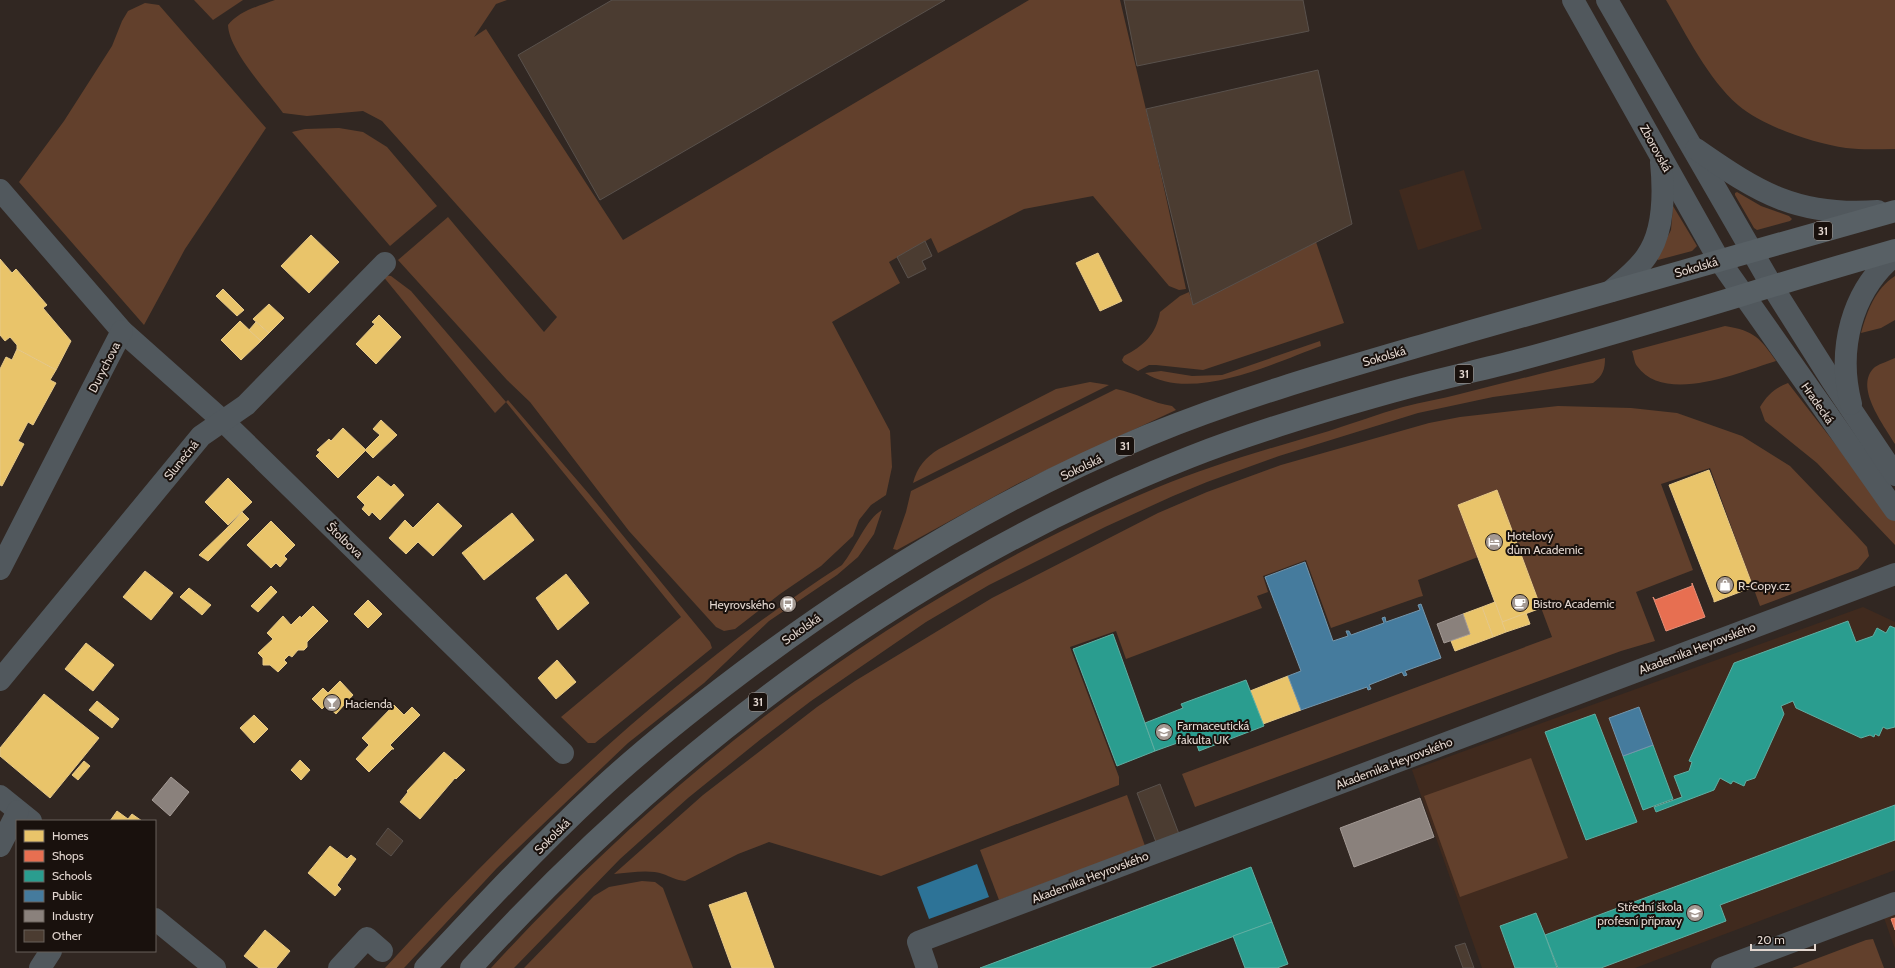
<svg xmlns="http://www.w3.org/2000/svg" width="1895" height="968" viewBox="0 0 1895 968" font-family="Cabin,sans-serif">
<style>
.built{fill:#402a1e}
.green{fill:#62402c}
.water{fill:#2d7397}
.homes{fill:#e9c46a;stroke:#e7c988}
.shops{fill:#e76f51;stroke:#e68e77}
.schools{fill:#2a9d8f;stroke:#61aea2}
.public{fill:#457b9d;stroke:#7496ac}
.industry{fill:#8a817c;stroke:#a49a95}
.building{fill:#4b3c31;stroke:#59514c}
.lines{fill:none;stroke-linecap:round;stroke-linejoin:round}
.minor{stroke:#51585d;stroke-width:22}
.major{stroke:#586065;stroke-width:22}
.labels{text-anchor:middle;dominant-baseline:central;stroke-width:4;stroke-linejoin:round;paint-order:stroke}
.shield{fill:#19110d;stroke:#a69b95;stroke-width:1}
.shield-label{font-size:11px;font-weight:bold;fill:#e2d6cf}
.street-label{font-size:12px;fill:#e2d6cf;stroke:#19110d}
.poi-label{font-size:12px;fill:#e2d6cf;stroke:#19110d;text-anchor:start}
</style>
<rect width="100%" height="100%" fill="#312722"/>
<g class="built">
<path d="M1464,170L1482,229L1418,250L1399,190Z"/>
<path d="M1863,607L1895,622V870L1635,968H1482L1412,770Z"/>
<path d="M1895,911V949L1883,915Z"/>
</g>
<g class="green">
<path d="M194,0H243L213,20Z"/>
<path d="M275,0H507L496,4L474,37L486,29L623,240L1029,0H1120L1157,156L1186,289L1179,290L1169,286L1093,196L1024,209L938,253L931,238L889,262L900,283L832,322L890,431L892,467L886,495L871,505L859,520L853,536L821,566L780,594L735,629L724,631L716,627L629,531L530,402L507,380L398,260L448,217L544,332L557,317L382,121L363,111L307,116L283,113C268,92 229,51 228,25C239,11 259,6 275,0Z"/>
<path d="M1666,0H1895V149C1879,149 1862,150 1846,148C1813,143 1764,127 1738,105C1708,79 1686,34 1666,0Z"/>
<path d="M145,3L159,5L266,128L185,249L144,325L19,182L64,121L112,46L122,21L128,11Z"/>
<path d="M339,128L363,132L387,147L437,206L390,246L292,132L305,129Z"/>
<path d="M1737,192L1761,206L1789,216L1792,219L1790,221L1757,230L1754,228L1735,195V193Z"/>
<path d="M1673,206L1697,246L1692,251L1658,260L1657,258L1671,230Z"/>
<path d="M1316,242L1344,323L1203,370L1156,365H1149L1138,371L1124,363L1122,360L1124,356C1143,346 1156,335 1160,312L1180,296L1189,292L1193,304Z"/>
<path d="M382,275L391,276L411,291L506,402L508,400L589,494L710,642L712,648L595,743H588L561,717L681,617L506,402L495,413Z"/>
<path d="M1895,276V320L1881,328L1861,333C1867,311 1875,289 1895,276Z"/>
<path d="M1725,326C1755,331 1760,338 1776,361C1740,372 1665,405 1637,366C1634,362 1634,356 1632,351Z"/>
<path d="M1320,341L1321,346C1274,363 1192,403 1145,373L1161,371L1192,376L1222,375Z"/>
<path d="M1605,358C1605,369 1603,376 1593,383L1493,397L1418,413L1279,456L1207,482L1173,496L1105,527L989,585L926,622L811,701L761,739L688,798L620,859L514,968H491C679,763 899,596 1156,488C1212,465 1271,448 1329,431C1354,423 1378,414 1403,407C1422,402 1441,399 1460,394C1509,382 1557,369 1605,358Z"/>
<path d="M1895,358V444C1884,425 1853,386 1875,367C1881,363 1889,361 1895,358Z"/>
<path d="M1090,382L1109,385L913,483C917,467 926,457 939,449L1056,389Z"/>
<path d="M1788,383L1895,521V545L1817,463L1765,421L1760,407C1767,395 1775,388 1788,383Z"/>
<path d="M1116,389C1136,393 1152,403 1172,406L1176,410L1019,483L897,550L893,549L906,512L911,491Z"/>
<path d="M1558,406L1631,408L1677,413L1742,436L1790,466L1857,536L1867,547L1869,556L1858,569L1760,606L1710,468L1661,484L1693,570L1636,592L1655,641L1621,651L1195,807L1182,774L1552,637L1497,490L1458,505L1478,557L1418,580L1423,596L1419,597L1331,628L1306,560L1263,576L1268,592L1257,596L1262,608L1126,659L1116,631L1070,647L1113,761L1119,777V785L881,876L769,842L738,854L685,881C676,880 671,877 663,874C649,869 629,873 614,874L703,795L817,707L855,681L992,598L1158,513L1207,492L1281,465L1429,423L1460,417Z"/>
<path d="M882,510L874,534L858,557L837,575L769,621L704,683L628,743L497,868L404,968H385C523,818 670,676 842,565C855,549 866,519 882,510Z"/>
<path d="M1531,758L1568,858L1460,897L1424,796Z"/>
<path d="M1127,795L1145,846L999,900L980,850Z"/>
<path d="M642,881L655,882L663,888L693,968H524L594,896L609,887Z"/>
<path d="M1873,939L1884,968H1792L1866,940Z"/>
</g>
<path class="water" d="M977,864L989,897L929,919L917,887Z"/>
<g class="homes">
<path d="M311,235L339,262L309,293L281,266Z"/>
<path d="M1098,253L1122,301L1100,311L1076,263Z"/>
<path d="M0,259L12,273L16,269L47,305L43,308L71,341L56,370L17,349V345L10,337L5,341L0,335Z"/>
<path d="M223,289L244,310L237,316L216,296Z"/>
<path d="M269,304L284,318L269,333L253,319Z"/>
<path d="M379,315L401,337L376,364L356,344L375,324L372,322Z"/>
<path d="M240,321L261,341L241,360L221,340Z"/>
<path d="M256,322L269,333L261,341L249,330Z"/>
<path d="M17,349L56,370L50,380L56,383L33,425L28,422L18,441L24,444L2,486L0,485V369L6,357L12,360Z"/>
<path d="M381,420L397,435L373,458L365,450L380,435L373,429Z"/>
<path d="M343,428L366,450L338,478L316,456L320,452L317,450L329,439L331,441Z"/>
<path d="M1709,470L1753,587L1714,602V600L1669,485Z"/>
<path d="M378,476L391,487L394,484L404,495L380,520L372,512L369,516L362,509L365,505L357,497Z"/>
<path d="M228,478L252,502L228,525L205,502Z"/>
<path d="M1497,490L1541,608L1501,623L1502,621L1458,505Z"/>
<path d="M438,503L462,526L433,556L418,542L406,554L389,538L405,520L413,528Z"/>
<path d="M242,512L249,519L232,536L226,529Z"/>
<path d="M512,513L534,540L484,580L462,553Z"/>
<path d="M271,521L295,545L284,556L287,559L280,567L276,563L271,568L247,545Z"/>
<path d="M226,529L232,536L208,561L199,555Z"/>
<path d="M145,571L173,593L151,620L123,597Z"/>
<path d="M566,574L589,603L558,630L536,598Z"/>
<path d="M271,586L277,592L258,612L251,606Z"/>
<path d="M189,588L211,605L202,615L180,597Z"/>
<path d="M368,600L382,614L368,628L354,614Z"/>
<path d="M1495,602L1506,632L1493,637L1482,607Z"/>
<path d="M313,606L328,621L307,642V647L304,650H298L292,657L289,655L284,660L287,663L278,672L270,665H263V658L258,653L273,639L267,633L283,616L291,625L300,616L301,618Z"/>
<path d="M1482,607L1493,637L1455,651L1451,641L1470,634L1463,614Z"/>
<path d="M1526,613L1530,624L1506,632L1502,622Z"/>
<path d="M86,643L114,665L93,691L65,669Z"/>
<path d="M557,660L576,682L556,699L538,678Z"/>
<path d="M1288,676L1301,710L1263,724L1250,691Z"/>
<path d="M340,681L353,695L336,714L326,705L322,709L312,699L323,688L328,693Z"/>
<path d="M44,694L99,738L50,798L0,756V748Z"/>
<path d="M97,701L119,719L112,728L89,710Z"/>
<path d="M394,705L404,715L412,707L420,715L390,745L394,749H392L369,772L356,759L369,745L362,738Z"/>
<path d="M254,715L268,729L254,743L240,728Z"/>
<path d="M444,752L465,770L456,779L455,778L420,819L400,802L408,792L407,791Z"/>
<path d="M300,760L310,770L301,780L291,770Z"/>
<path d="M84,761L90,766L78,780L72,775Z"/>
<path d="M117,811L128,819L132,814L142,821H110Z"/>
<path d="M330,846L347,859L351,855L356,859L337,885L341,889L335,896L308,873Z"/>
<path d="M746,892L774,968H732L709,905Z"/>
<path d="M265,930L290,951L276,968H259L244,956Z"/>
</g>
<g class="shops">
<path d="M1692,583L1705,617L1666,631L1653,597L1655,600L1692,586Z"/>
<path d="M1895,918V930L1891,919Z"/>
</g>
<g class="schools">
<path d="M1848,621L1856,642L1873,636L1877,628L1886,633L1890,626L1895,628V727L1887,729L1883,727L1879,736L1875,734L1874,737L1870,735L1861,738L1796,708L1793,701L1781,706L1784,714L1755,778L1746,781L1744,786L1733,781L1731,784L1720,778L1714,790L1656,812L1654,807L1682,797L1674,776L1689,771L1692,762L1689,761L1734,663Z"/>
<path d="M1113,634L1155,751L1117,766L1073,649Z"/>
<path d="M1246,680L1264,726L1199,751L1194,737L1155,751L1145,723L1183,708L1181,704Z"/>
<path d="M1595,714L1637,822L1586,840L1545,732Z"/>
<path d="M1653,745L1673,799L1643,810L1623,756Z"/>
<path d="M1895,805V840L1720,905L1726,921L1601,968H1558L1545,935Z"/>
<path d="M1251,867L1272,922L1149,968H980Z"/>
<path d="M1536,913L1545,935L1557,968H1515L1500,926Z"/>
<path d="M1272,922L1288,964L1277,968H1245L1233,936Z"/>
</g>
<g class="public">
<path d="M1305,562L1333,641L1348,636L1346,631H1349L1351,635L1384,623L1382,618L1385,617L1386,622L1420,610L1418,605L1421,604L1441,658L1405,671L1407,675L1404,676L1402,672L1369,685L1371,689L1368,690L1367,687L1301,710L1288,676L1301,671L1265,577Z"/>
<path d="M1639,707L1653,745L1623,756L1609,718Z"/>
</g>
<g class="industry">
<path d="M1463,614L1470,634L1444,643L1437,624Z"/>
<path d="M171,777L189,792L170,816L152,800Z"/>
<path d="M1420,798L1434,837L1354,867L1340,828Z"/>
</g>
<g class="building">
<path d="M612,0H945L600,200L518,55Z"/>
<path d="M1124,0H1303L1309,31L1137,66Z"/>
<path d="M1318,70L1352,224L1193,305L1146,109Z"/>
<path d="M925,241L932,256L922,261L926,269L908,278L897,257Z"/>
<path d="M1160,784L1179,834L1156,842L1137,793Z"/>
<path d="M388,828L403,841L391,856L376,844Z"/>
<path d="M1465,943L1474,968H1463L1455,946Z"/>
</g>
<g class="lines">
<g class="minor">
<path d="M1573,0L1719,260L1895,510"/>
<path d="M1607,0L1772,286L1832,381L1895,475"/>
<path d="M1696,149C1759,193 1798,217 1878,211"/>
<path d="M0,190L122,331L223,421L563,753"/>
<path d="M1611,291C1624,280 1637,270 1646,257C1665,231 1664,192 1661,162"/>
<path d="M1851,404C1837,350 1851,291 1895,255"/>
<path d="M0,569L122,331"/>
<path d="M0,680L201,436L246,405L385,263"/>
<path d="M0,796L31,821"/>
<path d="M0,846L18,811"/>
<path d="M155,919L215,968"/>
<path d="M40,968L51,951"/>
<path d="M339,968L367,938L382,951"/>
<path d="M927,968L918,942L1895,574"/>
<path d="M1722,968L1895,903"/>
</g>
<g class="major">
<path d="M425,968C481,908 537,848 597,792C642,750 691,711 740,674C866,579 1003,496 1149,435C1254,392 1363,363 1471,331C1612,291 1754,251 1895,211"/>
<path d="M471,968C671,748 913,566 1190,457C1256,431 1324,411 1392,392C1434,380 1477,371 1519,360C1645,326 1769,286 1895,250"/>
</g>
</g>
<defs>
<g id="hotel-disc" transform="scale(0.9)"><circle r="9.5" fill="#a49992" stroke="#19110d"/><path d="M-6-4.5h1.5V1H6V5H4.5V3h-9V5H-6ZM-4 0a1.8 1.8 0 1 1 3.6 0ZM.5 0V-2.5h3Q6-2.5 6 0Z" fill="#fff"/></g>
<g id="shop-disc" transform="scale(0.9)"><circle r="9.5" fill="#a49992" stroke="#19110d"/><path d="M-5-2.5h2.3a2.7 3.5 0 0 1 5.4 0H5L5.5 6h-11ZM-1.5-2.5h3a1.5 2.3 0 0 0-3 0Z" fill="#fff"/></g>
<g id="cafe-disc" transform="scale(0.9)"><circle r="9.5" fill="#a49992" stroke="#19110d"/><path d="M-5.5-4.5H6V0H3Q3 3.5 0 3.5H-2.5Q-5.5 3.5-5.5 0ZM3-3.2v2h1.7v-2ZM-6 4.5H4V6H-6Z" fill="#fff"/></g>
<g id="bus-disc" transform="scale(0.9)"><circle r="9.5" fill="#a49992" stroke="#19110d"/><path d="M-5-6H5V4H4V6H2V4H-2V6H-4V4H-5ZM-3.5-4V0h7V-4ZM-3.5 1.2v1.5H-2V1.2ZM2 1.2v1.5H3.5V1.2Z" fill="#fff"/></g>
<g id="bar-disc" transform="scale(0.9)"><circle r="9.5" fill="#a49992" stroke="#19110d"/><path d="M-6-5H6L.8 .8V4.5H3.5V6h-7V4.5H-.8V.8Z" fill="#fff"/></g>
<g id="university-disc" transform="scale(0.9)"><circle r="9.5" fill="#a49992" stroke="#19110d"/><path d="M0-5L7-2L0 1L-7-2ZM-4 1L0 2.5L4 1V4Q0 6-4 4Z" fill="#fff"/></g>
<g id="school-disc" transform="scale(0.9)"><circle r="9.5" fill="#a49992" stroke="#19110d"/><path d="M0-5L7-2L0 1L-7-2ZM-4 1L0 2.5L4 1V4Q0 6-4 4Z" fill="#fff"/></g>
</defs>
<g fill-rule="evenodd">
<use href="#hotel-disc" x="1494" y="542"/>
<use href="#shop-disc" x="1725" y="585"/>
<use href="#cafe-disc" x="1520" y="603"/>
<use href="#bus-disc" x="788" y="604"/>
<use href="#bar-disc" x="332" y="703"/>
<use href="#university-disc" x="1164" y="732"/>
<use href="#school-disc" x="1695" y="913"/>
</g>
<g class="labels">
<g class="shield">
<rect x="1814" y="222" width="18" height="18" rx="3"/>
<rect x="1455" y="365" width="18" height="18" rx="3"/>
<rect x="1116" y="437" width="18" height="18" rx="3"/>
<rect x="749" y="693" width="18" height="18" rx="3"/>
</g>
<g class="shield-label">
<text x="1823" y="231">31</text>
<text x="1464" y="374">31</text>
<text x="1125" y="446">31</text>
<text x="758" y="702">31</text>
</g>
<g class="street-label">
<text transform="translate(1656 148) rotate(61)">Zborovská</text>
<text transform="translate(1696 267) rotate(-16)">Sokolská</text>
<text transform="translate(1384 356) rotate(-16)">Sokolská</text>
<text transform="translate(104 367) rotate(-63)">Durychova</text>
<text transform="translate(1818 403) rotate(55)">Hradecká</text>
<text transform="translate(181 460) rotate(-51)">Slunečná</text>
<text transform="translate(1081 467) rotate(-25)">Sokolská</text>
<text transform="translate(345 540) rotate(44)">Štolbova</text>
<text transform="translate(801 629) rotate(-35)">Sokolská</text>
<text transform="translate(1697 648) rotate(-21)">Akademika Heyrovského</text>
<text transform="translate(1394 763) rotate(-21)">Akademika Heyrovského</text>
<text transform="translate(552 836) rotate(-45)">Sokolská</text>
<text transform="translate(1090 877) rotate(-21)">Akademika Heyrovského</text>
</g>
<g class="poi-label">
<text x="1507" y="535">Hotelový<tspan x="1507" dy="14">dům Academic</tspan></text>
<text x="1738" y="585">R-Copy.cz</text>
<text x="1533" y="603">Bistro Academic</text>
<text x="775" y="604" text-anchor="end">Heyrovského</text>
<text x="345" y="703">Hacienda</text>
<text x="1177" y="725">Farmaceutická<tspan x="1177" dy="14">fakulta UK</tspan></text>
<text x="1682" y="906" text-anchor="end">Střední škola<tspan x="1682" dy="14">profesní přípravy</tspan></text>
</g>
</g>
<rect x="16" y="820" width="140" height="132" fill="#19110d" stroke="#69605b"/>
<rect x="24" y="830" width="20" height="12" fill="#e9c46a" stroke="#69605b"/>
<text x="52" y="840" font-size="12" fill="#e2d6cf">Homes</text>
<rect x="24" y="850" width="20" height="12" fill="#e76f51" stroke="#69605b"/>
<text x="52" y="860" font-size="12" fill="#e2d6cf">Shops</text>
<rect x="24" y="870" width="20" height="12" fill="#2a9d8f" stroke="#69605b"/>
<text x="52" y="880" font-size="12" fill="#e2d6cf">Schools</text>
<rect x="24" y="890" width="20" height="12" fill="#457b9d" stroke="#69605b"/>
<text x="52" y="900" font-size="12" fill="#e2d6cf">Public</text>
<rect x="24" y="910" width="20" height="12" fill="#8a817c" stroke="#69605b"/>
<text x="52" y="920" font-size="12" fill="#e2d6cf">Industry</text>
<rect x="24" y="930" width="20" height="12" fill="#4b3c31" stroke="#69605b"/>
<text x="52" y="940" font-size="12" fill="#e2d6cf">Other</text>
<path d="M1751 944v6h64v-6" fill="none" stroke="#e2d6cf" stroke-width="2"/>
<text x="1757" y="944" font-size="12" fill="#e2d6cf" stroke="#19110d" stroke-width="3" paint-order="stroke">20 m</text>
</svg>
